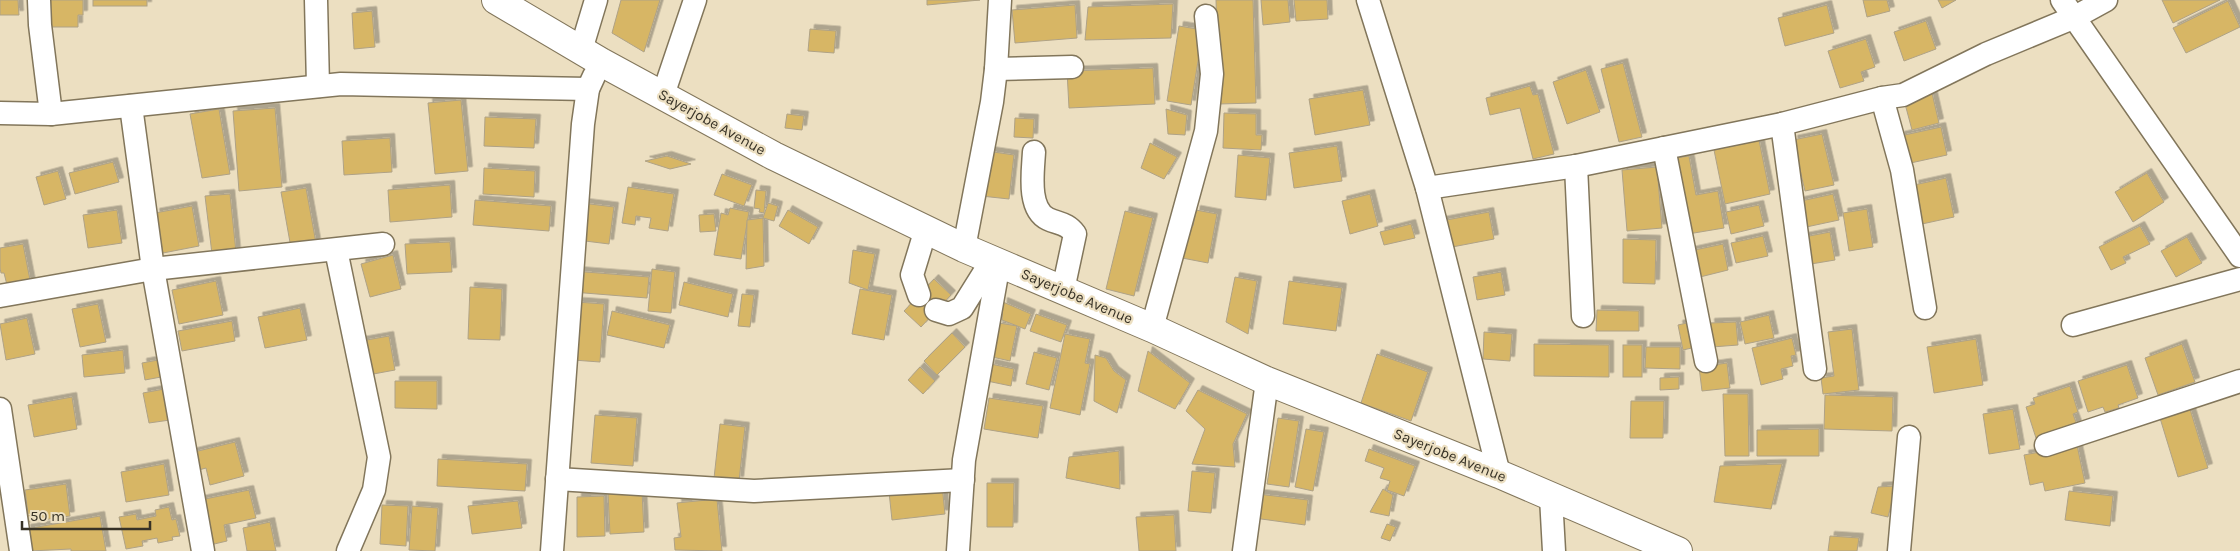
<svg xmlns="http://www.w3.org/2000/svg" width="2240" height="551" viewBox="0 0 2240 551" font-family="Karla,sans-serif">
<style>
.building{fill:#d7b665;stroke:#afa286;filter:url(#shadow)}
.lines{fill:none;stroke-linecap:round;stroke-linejoin:round}
.minor-casing{stroke:#82765b;stroke-width:25}
.major-casing{stroke:#82765b;stroke-width:30}
.minor{stroke:#fff;stroke-width:22}
.major{stroke:#fff;stroke-width:28}
.labels{text-anchor:middle;dominant-baseline:central;stroke-width:4.5;stroke-linejoin:round;paint-order:stroke}
.street-label{font-size:15px;fill:#373226;stroke:#ecdfc1}
</style>
<defs>
<filter id="shadow"><feDropShadow dx="4.5" dy="-4.5" stdDeviation="0" flood-color="#0004"/></filter>
</defs>
<rect width="100%" height="100%" fill="#ecdfc1"/>
<g class="building">
<path d="M0,0H18L19,15H0Z"/>
<path d="M42,0H83V15H78V27H42Z"/>
<rect x="93" y="0" width="54" height="6"/>
<path d="M621,0H660L644,52L612,33Z"/>
<path d="M927,0H980L927,5Z"/>
<path d="M1216,0H1253L1256,103L1219,104Z"/>
<path d="M1261,0H1288L1290,22L1263,25Z"/>
<path d="M1294,0H1327L1328,19L1296,21Z"/>
<path d="M1863,0H1887L1890,11L1867,17Z"/>
<path d="M1938,0H1956L1942,8Z"/>
<path d="M2162,0H2220L2173,23Z"/>
<path d="M2228,1L2240,27L2186,53L2173,28Z"/>
<path d="M1173,4L1171,38L1085,40L1088,7Z"/>
<path d="M1075,5L1077,38L1015,43L1012,10Z"/>
<path d="M1827,5L1834,33L1785,46L1778,18Z"/>
<path d="M372,11L375,47L354,49L352,13Z"/>
<path d="M1926,21L1936,49L1904,61L1894,32Z"/>
<path d="M1179,26L1203,30L1191,105L1167,101Z"/>
<path d="M810,29L836,31L834,53L808,51Z"/>
<path d="M1866,39L1875,67L1861,72L1864,81L1840,88L1828,51Z"/>
<path d="M1623,63L1642,137L1619,142L1601,69Z"/>
<path d="M1153,68L1155,104L1069,108L1067,71Z"/>
<path d="M1586,70L1600,112L1567,124L1553,82Z"/>
<path d="M1530,86L1533,95L1538,94L1554,154L1533,159L1520,108L1490,115L1486,98Z"/>
<path d="M1363,90L1370,125L1315,135L1309,99Z"/>
<path d="M1932,93L1939,123L1912,130L1904,100Z"/>
<path d="M461,100L468,171L435,174L428,103Z"/>
<path d="M275,108L282,187L239,191L233,111Z"/>
<path d="M219,109L230,174L202,178L190,114Z"/>
<path d="M1166,109L1187,115L1185,135L1168,134Z"/>
<path d="M1224,113L1256,114V135H1262L1261,150L1223,148Z"/>
<path d="M787,114L804,116L802,130L785,128Z"/>
<path d="M485,117L536,119L534,148L484,146Z"/>
<path d="M1015,118L1034,119L1033,138L1014,137Z"/>
<path d="M1941,127L1947,155L1906,164L1900,136Z"/>
<path d="M1822,134L1834,185L1805,191L1793,140Z"/>
<path d="M390,138L392,172L344,175L342,141Z"/>
<path d="M1759,140L1770,194L1725,204L1714,150Z"/>
<path d="M1150,143L1177,157L1164,179L1141,168Z"/>
<path d="M1337,146L1342,181L1294,188L1289,153Z"/>
<path d="M987,151L1014,155L1009,199L981,196Z"/>
<path d="M1238,155L1270,158L1266,200L1235,197Z"/>
<path d="M667,156L691,164L670,169L645,161Z"/>
<path d="M1689,156L1696,195L1718,191L1724,228L1682,235L1669,159Z"/>
<path d="M113,162L119,182L75,194L69,173Z"/>
<path d="M1657,167L1662,228L1627,231L1622,170Z"/>
<path d="M484,168L535,171L534,197L483,194Z"/>
<path d="M58,171L66,199L44,205L36,177Z"/>
<path d="M2147,173L2164,202L2133,222L2115,192Z"/>
<path d="M722,174L752,185L744,206L714,195Z"/>
<path d="M1946,178L1954,217L1922,224L1914,185Z"/>
<path d="M450,185L452,217L390,222L388,190Z"/>
<path d="M628,187L674,194L668,231L649,228L651,218L636,216L635,225L622,223Z"/>
<path d="M306,188L316,243L291,248L281,192Z"/>
<path d="M756,190L766,191L764,213L759,212L760,209L754,208Z"/>
<path d="M230,194L236,252L212,254L205,196Z"/>
<path d="M1370,194L1378,226L1350,234L1342,201Z"/>
<path d="M1833,194L1839,220L1797,229L1792,203Z"/>
<path d="M475,200L551,206L549,231L473,225Z"/>
<path d="M582,203L614,207L609,244L577,240Z"/>
<path d="M768,203L778,206L774,221L763,218Z"/>
<path d="M1759,205L1764,226L1731,234L1726,212Z"/>
<path d="M192,206L199,246L163,253L155,213Z"/>
<path d="M730,208L749,212L741,259L714,255L721,213L728,215Z"/>
<path d="M1867,209L1873,247L1849,251L1843,213Z"/>
<path d="M117,210L122,243L88,248L83,215Z"/>
<path d="M788,210L818,227L809,244L779,226Z"/>
<path d="M1196,210L1217,214L1208,263L1177,257L1183,224L1193,226Z"/>
<path d="M1125,211L1153,218L1134,296L1106,289Z"/>
<path d="M1489,212L1494,239L1447,248L1441,221Z"/>
<path d="M714,214L716,231L700,232L699,215Z"/>
<path d="M763,218L764,266L746,269L747,220Z"/>
<path d="M1411,224L1415,238L1384,245L1380,232Z"/>
<path d="M2140,226L2150,244L2123,257L2126,263L2111,270L2099,247Z"/>
<path d="M1830,232L1835,260L1799,266L1794,239Z"/>
<path d="M1763,236L1768,256L1736,263L1731,243Z"/>
<path d="M2187,237L2202,263L2176,277L2161,251Z"/>
<path d="M1623,239L1656,240L1655,284L1623,283Z"/>
<path d="M450,242L452,272L407,274L405,244Z"/>
<path d="M23,244L31,285L8,289L4,273H1L0,268V248Z"/>
<path d="M1723,244L1728,270L1696,278L1690,251Z"/>
<path d="M853,250L875,254L868,290L849,283Z"/>
<path d="M393,255L401,289L370,297L361,264Z"/>
<path d="M652,269L675,272L671,313L648,311Z"/>
<path d="M573,271L649,277L647,298L572,292Z"/>
<path d="M1501,272L1505,295L1477,300L1473,277Z"/>
<path d="M1235,277L1257,281L1248,334L1226,322Z"/>
<path d="M934,279L951,295L921,327L904,311Z"/>
<path d="M216,281L223,315L179,324L172,290Z"/>
<path d="M1289,281L1342,288L1336,331L1283,324Z"/>
<path d="M684,282L733,294L728,317L679,305Z"/>
<path d="M470,287L502,289L500,340L468,339Z"/>
<path d="M860,289L892,295L884,340L852,334Z"/>
<path d="M742,294L754,295L750,327L738,326Z"/>
<path d="M577,302L604,304L600,362L573,360Z"/>
<path d="M1003,302L1031,314L1025,329L1002,320Z"/>
<path d="M98,304L106,342L80,347L72,309Z"/>
<path d="M300,308L307,340L265,348L258,317Z"/>
<path d="M1597,310L1639,311V331H1596Z"/>
<path d="M612,311L670,325L664,348L607,335Z"/>
<path d="M1036,314L1067,325L1061,342L1030,331Z"/>
<path d="M1769,315L1774,338L1745,344L1740,322Z"/>
<path d="M27,318L35,354L6,360L0,324Z"/>
<path d="M232,321L235,341L182,351L178,331Z"/>
<path d="M1691,322L1696,347L1683,350L1678,325Z"/>
<path d="M1736,322L1738,345L1712,347L1710,323Z"/>
<path d="M999,323L1017,326L1010,361L992,357Z"/>
<path d="M1852,329L1859,390L1823,394L1821,378L1834,376L1828,332Z"/>
<path d="M1484,332L1512,334L1510,361L1483,359Z"/>
<path d="M952,333L965,347L937,375L924,361Z"/>
<path d="M1065,334L1090,339L1085,363L1090,364L1080,415L1050,408Z"/>
<path d="M389,336L395,370L368,375L361,341Z"/>
<path d="M1792,338L1796,355L1791,356L1793,366L1781,369L1783,379L1761,385L1752,348Z"/>
<path d="M1976,339L1983,385L1934,393L1927,347Z"/>
<path d="M1534,344L1609,345V377L1534,376Z"/>
<path d="M2182,344L2195,382L2158,395L2145,358Z"/>
<rect x="1623" y="345" width="19" height="32"/>
<path d="M1646,347H1680V369L1645,368Z"/>
<path d="M123,350L125,373L84,377L82,355Z"/>
<path d="M1148,351L1190,383L1175,409L1138,391Z"/>
<path d="M1034,352L1057,358L1049,390L1026,384Z"/>
<path d="M1377,354L1428,372L1411,421L1361,403Z"/>
<path d="M1095,355L1106,358L1114,371L1126,380L1117,413L1094,401Z"/>
<path d="M158,360L161,377L145,380L142,363Z"/>
<path d="M1727,363L1730,388L1702,391L1699,367Z"/>
<path d="M991,364L1014,369L1011,386L987,381Z"/>
<path d="M2127,365L2138,398L2118,405L2119,408L2105,412L2103,407L2088,412L2078,381Z"/>
<path d="M920,367L935,381L923,394L908,380Z"/>
<path d="M1679,377V389L1660,390V378Z"/>
<path d="M395,381H437V409L395,408Z"/>
<path d="M2070,386L2078,412L2073,414L2077,425L2036,438L2026,407L2035,404L2033,398Z"/>
<path d="M164,389L170,420L149,423L143,393Z"/>
<path d="M1198,390L1247,414L1233,444L1235,467L1192,464L1205,429L1186,411Z"/>
<path d="M1723,394H1748L1749,456H1725Z"/>
<path d="M1825,395L1893,397L1892,431L1824,429Z"/>
<path d="M72,397L77,429L34,437L28,405Z"/>
<path d="M989,398L1043,406L1038,438L984,429Z"/>
<path d="M1631,401H1664L1663,438H1630Z"/>
<path d="M2013,409L2020,449L1989,454L1983,414Z"/>
<path d="M2190,409L2208,468L2178,477L2160,418Z"/>
<path d="M595,415L637,418L633,466L591,463Z"/>
<path d="M1278,418L1299,421L1289,487L1267,484Z"/>
<path d="M720,424L745,427L739,481L714,478Z"/>
<path d="M1306,429L1324,432L1313,491L1295,487Z"/>
<path d="M1819,429V456H1757V430Z"/>
<path d="M235,442L244,476L210,485L206,468L195,471L190,453Z"/>
<path d="M2077,445L2085,483L2045,491L2043,482L2030,485L2024,455Z"/>
<path d="M1369,449L1415,466L1404,496L1387,490L1390,481L1380,478L1384,468L1365,461Z"/>
<path d="M1119,451L1120,489L1066,478L1069,457Z"/>
<path d="M438,459L527,464L525,491L437,486Z"/>
<path d="M164,464L169,495L126,502L121,472Z"/>
<path d="M1782,464L1771,509L1714,502L1720,466Z"/>
<path d="M1192,471L1215,473L1211,513L1188,511Z"/>
<path d="M987,483H1014L1013,527H987Z"/>
<path d="M66,484L70,516L29,522L25,490Z"/>
<path d="M942,485L945,514L892,520L889,492Z"/>
<path d="M1896,486L1888,517L1871,513L1878,487Z"/>
<path d="M1383,489L1393,495L1389,516L1370,512Z"/>
<path d="M249,490L256,518L224,525L227,541L210,545L200,500Z"/>
<path d="M642,491L644,532L610,534L608,493Z"/>
<path d="M2069,491L2113,496L2110,526L2065,520Z"/>
<path d="M1258,494L1308,500L1305,525L1254,518Z"/>
<path d="M604,496L605,536L577,537V497Z"/>
<path d="M717,499L722,551L675,550L674,538L681,537L677,503Z"/>
<path d="M518,501L522,528L472,534L468,506Z"/>
<path d="M382,505L408,506L406,546L380,544Z"/>
<path d="M412,506L438,508L435,551L409,550Z"/>
<path d="M169,507L172,520L176,519L180,536L172,537L173,540L158,543L157,538L142,541L143,546L126,549L119,517L136,514L137,520L156,516L155,510Z"/>
<path d="M1174,515L1176,551H1139L1136,517Z"/>
<path d="M100,516L106,551H71V549L30,551L26,529Z"/>
<path d="M270,522L276,551H247L243,528Z"/>
<path d="M1387,524L1396,527L1390,541L1381,538Z"/>
<path d="M1830,536L1859,538L1857,551H1828Z"/>
</g>
<g class="lines">
<g class="minor-casing">
<g id="minor">
<path d="M39,0L40,25L51,114"/>
<path d="M316,0L318,86"/>
<path d="M1368,0L1427,188L1499,474"/>
<path d="M2062,0L2240,256"/>
<path d="M581,50L596,0"/>
<path d="M996,69L1072,67"/>
<path d="M663,95L695,0"/>
<path d="M1882,98L1902,170L1925,308"/>
<path d="M131,106L153,269L203,551"/>
<path d="M0,113L51,114L341,84L588,89"/>
<path d="M1782,124L1815,369"/>
<path d="M1664,148L1706,361"/>
<path d="M1034,152C1033,171 1027,209 1048,219C1059,224 1067,223 1075,234L1063,290"/>
<path d="M1576,166L1583,316"/>
<path d="M1427,188L1576,166L1782,124L1882,98L1903,95L1986,54L2075,17L2106,0"/>
<path d="M964,248L992,102L996,69L1000,0"/>
<path d="M336,250L379,457L374,490L348,551"/>
<path d="M919,295L912,275L926,229"/>
<path d="M0,296L153,269L383,244"/>
<path d="M936,310L949,314L962,308L992,260"/>
<path d="M2073,325L2240,279"/>
<path d="M1152,328L1206,131L1212,74L1206,16"/>
<path d="M0,409L21,551"/>
<path d="M2046,445L2240,381"/>
<path d="M557,479L754,491L963,480"/>
<path d="M1551,497L1554,551"/>
<path d="M552,551L583,124L588,89L594,76"/>
<path d="M958,551L964,460L999,263"/>
<path d="M1244,551L1267,381"/>
<path d="M1899,551L1909,437"/>
</g>
</g>
<g class="major-casing">
<path id="major" d="M496,0L601,62L774,156L964,248L1152,328L1267,381L1499,474L1678,551"/>
</g>
<use href="#minor" class="minor"/>
<use href="#major" class="major"/>
</g>
<g class="labels">
<g class="street-label">
<text transform="translate(712 122) rotate(29)">Sayerjobe Avenue</text>
<text transform="translate(1077 296) rotate(23)">Sayerjobe Avenue</text>
<text transform="translate(1450 455) rotate(22)">Sayerjobe Avenue</text>
</g>
</g>
<path d="M22 521v8h128v-8" fill="none" stroke="#373226" stroke-width="2.5"/>
<text x="30" y="521" font-size="15" fill="#373226" stroke="#ecdfc1" stroke-width="4" paint-order="stroke">50 m</text>
</svg>
